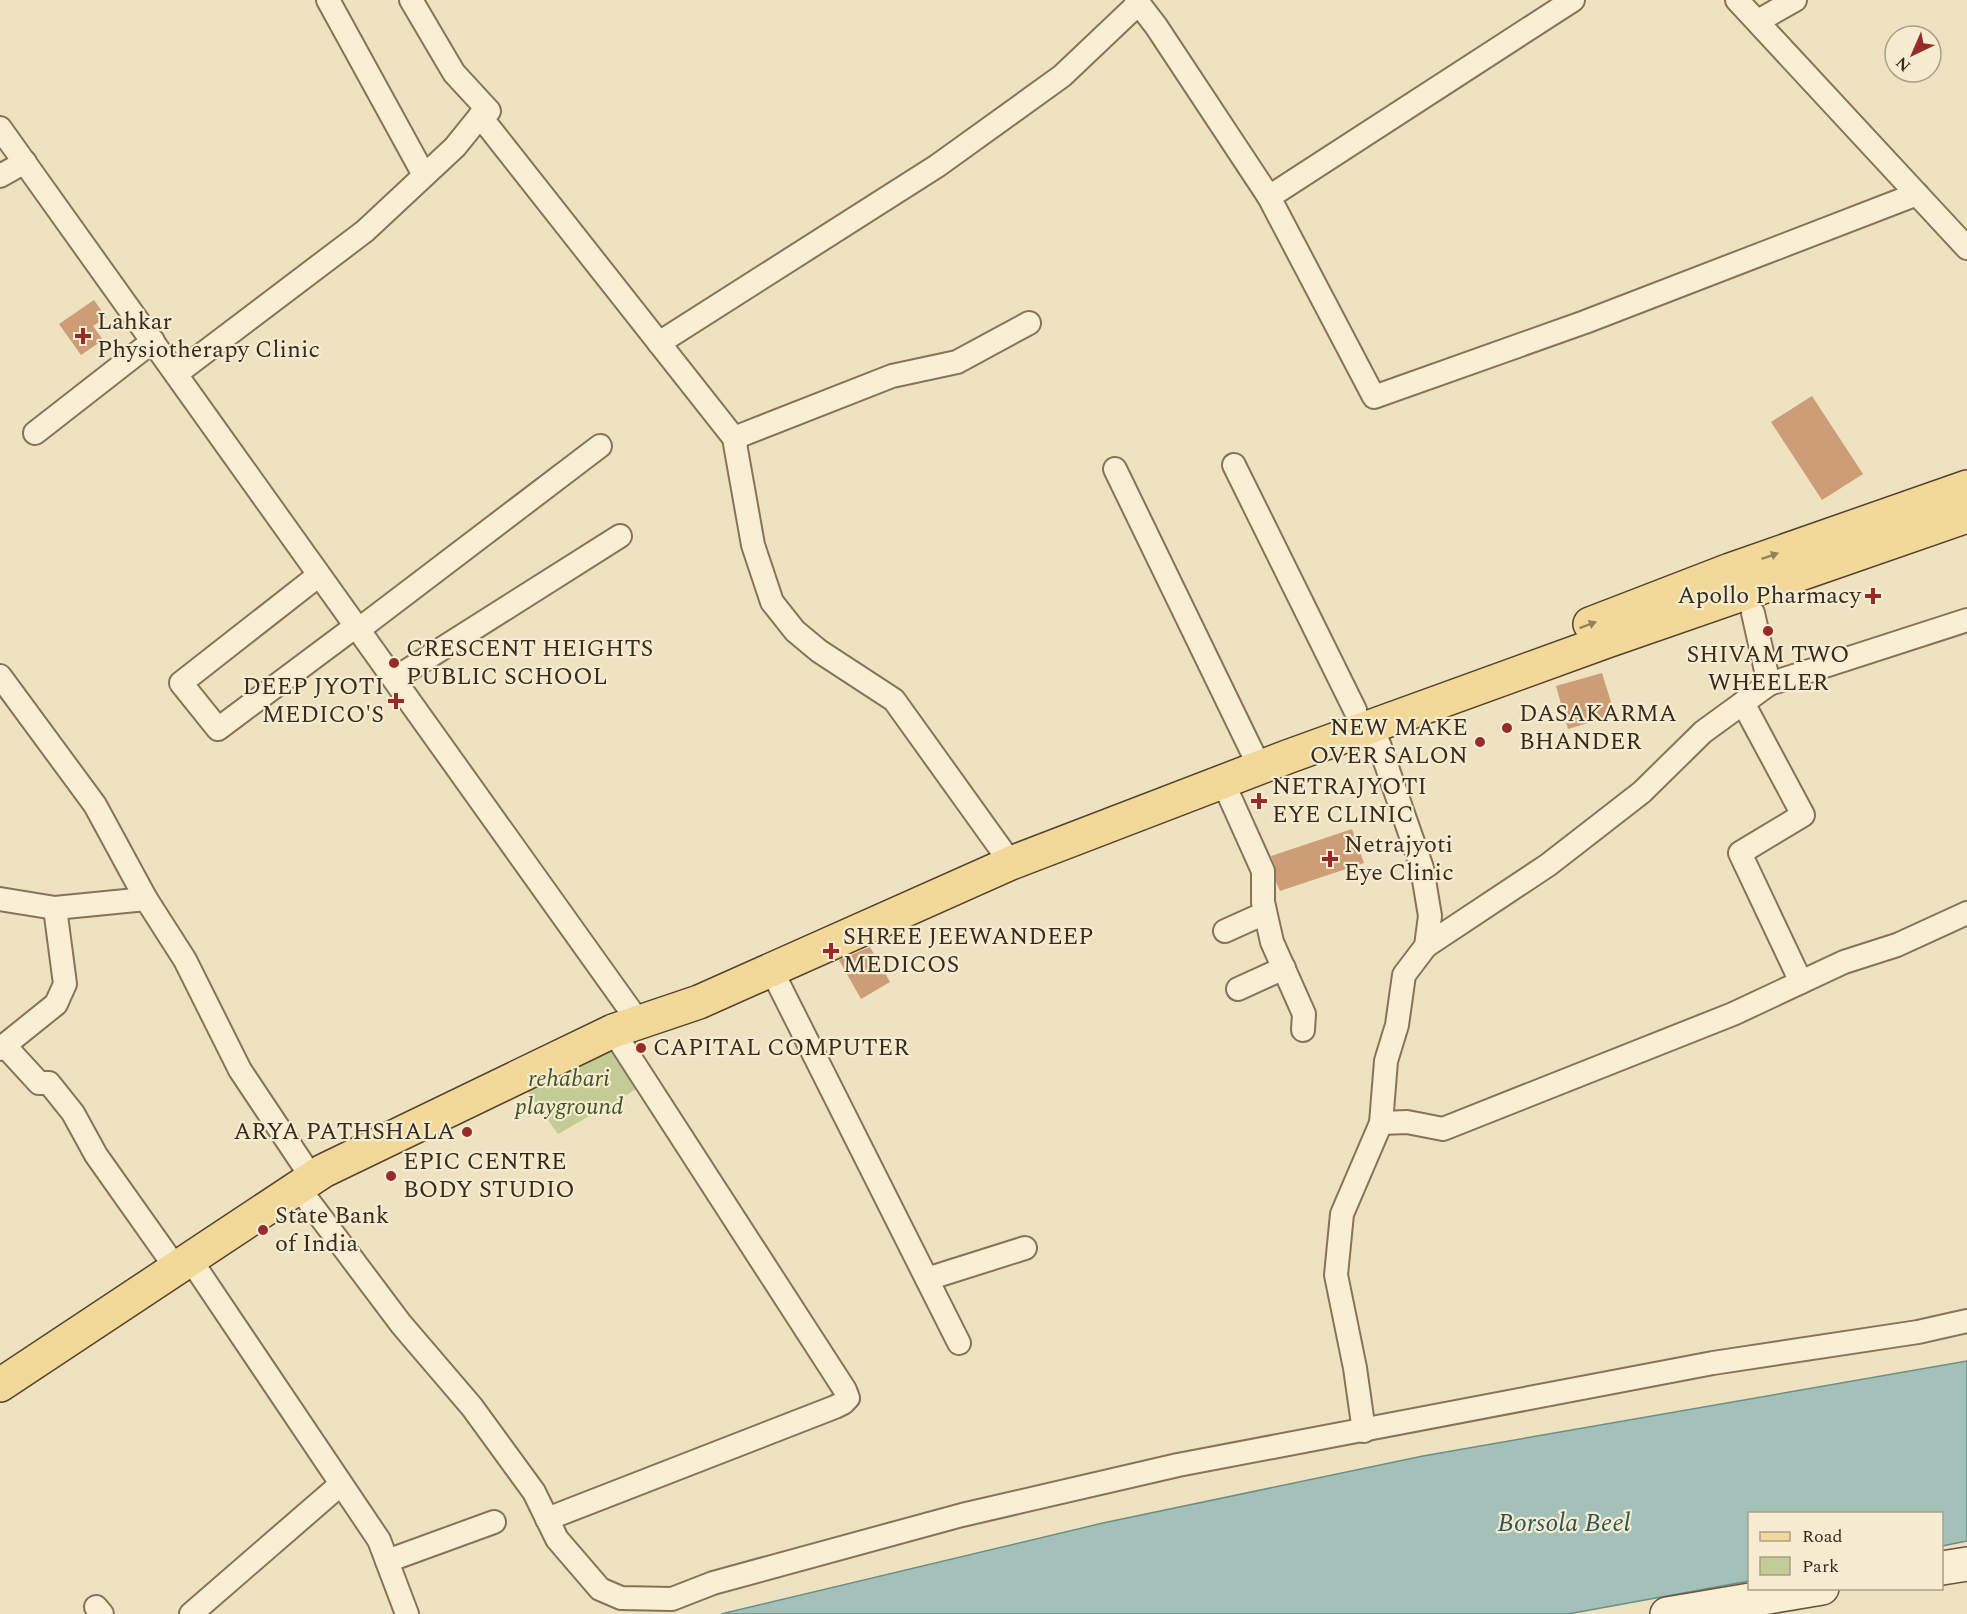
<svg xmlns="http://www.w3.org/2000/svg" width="1967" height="1614" viewBox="0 0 1967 1614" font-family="Spectral,serif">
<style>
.green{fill:#c4cc95}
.water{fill:#a4c1b9;stroke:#6b8f87;stroke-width:1.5}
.building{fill:#cd9d77}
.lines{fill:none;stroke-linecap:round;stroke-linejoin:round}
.street-casing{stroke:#887359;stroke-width:26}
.secondary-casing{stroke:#6a543c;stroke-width:36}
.primary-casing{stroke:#55412d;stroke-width:36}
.street{stroke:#f9efd5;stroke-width:22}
.secondary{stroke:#f9efd5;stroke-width:33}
.primary{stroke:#f2d999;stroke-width:33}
.oneway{fill:#94825b}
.poi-dot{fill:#972b28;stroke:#f6ecd1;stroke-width:2}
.labels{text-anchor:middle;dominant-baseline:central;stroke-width:4.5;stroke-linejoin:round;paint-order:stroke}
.poi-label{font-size:24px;fill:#372b1d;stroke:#f6ecd1;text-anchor:start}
.park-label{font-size:24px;font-style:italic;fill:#465424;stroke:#f6ecd1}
.water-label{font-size:26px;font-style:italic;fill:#2c5756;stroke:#f6ecd1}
</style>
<rect width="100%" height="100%" fill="#eee2c1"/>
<path class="green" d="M609,1038L640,1087L558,1134L521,1082Z"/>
<path class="water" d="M1967,1361V1541L1942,1546V1514H1750L1749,1581L1568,1614H721L1103,1523L1423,1456Z"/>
<g class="building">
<path d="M94,300L106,317L93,326L103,340L81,355L59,324Z"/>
<path d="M1812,396L1863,474L1822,500L1771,422Z"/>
<path d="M1602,673L1615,715L1568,729L1556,686Z"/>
<path d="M1352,829L1364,863L1280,891L1276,882L1275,866L1271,856Z"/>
<path d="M870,947L890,982L861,999L839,960Z"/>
</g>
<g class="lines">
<g class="street-casing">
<g id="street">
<path d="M328,0L424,175"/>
<path d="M1136,0L1156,26L1269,197L1573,0"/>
<path d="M1737,0L1967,248"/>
<path d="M1758,21L1795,0"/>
<path d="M480,116L734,438L753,545L772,602L795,631L819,651L894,700L1011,863"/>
<path d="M0,128L638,1021"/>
<path d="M0,176L25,162"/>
<path d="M1269,197L1374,397L1585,322L1917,194"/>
<path d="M659,343L937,166L1062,76L1139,3"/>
<path d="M176,374L365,231L455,147L480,116L489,111L454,73L411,0"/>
<path d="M35,433L153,341"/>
<path d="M734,438L892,376L957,362L1029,323"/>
<path d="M1234,465L1355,710"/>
<path d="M1115,469L1260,768"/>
<path d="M319,575L181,683L218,729L356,626"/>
<path d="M1753,613L1769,684L1967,620"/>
<path d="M358,630L600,446"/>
<path d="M0,676L95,805L146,899L185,960L240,1070L312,1178"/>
<path d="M394,679L620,536"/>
<path d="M1743,703L1803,815L1740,853L1801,982"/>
<path d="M1379,744L1422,868L1430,916L1426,946L1404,975L1397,1025L1386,1061L1381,1123L1407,1122L1443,1129L1733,1014L1844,962L1897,945L1967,913"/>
<path d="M1223,782L1263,871V902L1272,942L1304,1014L1303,1030"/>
<path d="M0,899L55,908L146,899"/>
<path d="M1225,931L1265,913"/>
<path d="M1426,946L1548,865L1642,792L1703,732L1769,684"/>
<path d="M772,971L959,1343"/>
<path d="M1238,989L1284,968"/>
<path d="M5,1046L39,1083H49L73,1113L96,1155L176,1268"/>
<path d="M0,1049L56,1004L65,984L55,908"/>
<path d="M298,1187L401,1324L472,1407L534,1492L557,1539L600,1589L621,1598L672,1599L713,1583L962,1515L1178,1465L1713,1363L1918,1332L1967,1321"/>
<path d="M190,1259L379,1540L407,1614"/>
<path d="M927,1279L1025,1248"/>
<path d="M1364,1431L1355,1368L1336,1275L1342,1214L1381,1123"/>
<path d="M547,1519L835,1407L843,1403L848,1398L845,1390L613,1031"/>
<path d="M387,1561L494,1522"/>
<path d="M96,1607L102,1614"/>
<path d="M191,1614L341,1484"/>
</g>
</g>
<g class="secondary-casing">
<g id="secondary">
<path d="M1942,1568L1967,1564"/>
<path d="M1667,1614L1822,1588"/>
</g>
</g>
<g class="primary-casing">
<g id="primary">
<path d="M1590,624L1730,570L1967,487"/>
<path d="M0,1385L323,1171L613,1031L699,1002L1011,863L1287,757L1607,641L1967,516"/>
</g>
</g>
<use href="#street" class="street"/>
<use href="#secondary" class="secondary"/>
<use href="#primary" class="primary"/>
</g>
<defs><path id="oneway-solid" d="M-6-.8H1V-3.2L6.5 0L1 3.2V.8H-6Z" transform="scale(1.5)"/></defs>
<g class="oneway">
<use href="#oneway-solid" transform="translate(1770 556) rotate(-19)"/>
<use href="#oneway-solid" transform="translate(1588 625) rotate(-21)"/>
</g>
<g class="poi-dot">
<path d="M80 327h6v6h6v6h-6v6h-6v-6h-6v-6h6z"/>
<path d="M1870 587h6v6h6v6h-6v6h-6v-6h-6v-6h6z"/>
<circle cx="1768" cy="631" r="6"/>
<circle cx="394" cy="663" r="6"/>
<path d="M393 692h6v6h6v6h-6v6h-6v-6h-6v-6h6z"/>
<circle cx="1507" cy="728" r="6"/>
<circle cx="1480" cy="742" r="6"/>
<path d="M1256 792h6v6h6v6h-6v6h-6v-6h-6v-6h6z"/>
<path d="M1327 850h6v6h6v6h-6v6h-6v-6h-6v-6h6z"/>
<path d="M828 942h6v6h6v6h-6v6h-6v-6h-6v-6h6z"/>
<circle cx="641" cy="1048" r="6"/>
<circle cx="467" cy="1132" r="6"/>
<circle cx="391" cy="1176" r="6"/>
<circle cx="263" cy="1230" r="6"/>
</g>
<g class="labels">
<g class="poi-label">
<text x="97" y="322">Lahkar<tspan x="97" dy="28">Physiotherapy Clinic</tspan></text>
<text x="1861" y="596" text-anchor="end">Apollo Pharmacy</text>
<text x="406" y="649">CRESCENT HEIGHTS<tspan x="406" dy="28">PUBLIC SCHOOL</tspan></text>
<text x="1768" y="655" text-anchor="middle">SHIVAM TWO<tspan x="1768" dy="28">WHEELER</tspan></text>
<text x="384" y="687" text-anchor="end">DEEP JYOTI<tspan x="384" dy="28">MEDICO'S</tspan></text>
<text x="1519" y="714">DASAKARMA<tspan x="1519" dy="28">BHANDER</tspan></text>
<text x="1468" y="728" text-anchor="end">NEW MAKE<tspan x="1468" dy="28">OVER SALON</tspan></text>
<text x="1272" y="787">NETRAJYOTI<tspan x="1272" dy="28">EYE CLINIC</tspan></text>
<text x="1344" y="845">Netrajyoti<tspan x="1344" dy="28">Eye Clinic</tspan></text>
<text x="843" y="937">SHREE JEEWANDEEP<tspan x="843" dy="28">MEDICOS</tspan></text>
<text x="653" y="1048">CAPITAL COMPUTER</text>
<text x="455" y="1132" text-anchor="end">ARYA PATHSHALA</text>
<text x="403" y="1162">EPIC CENTRE<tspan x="403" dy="28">BODY STUDIO</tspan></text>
<text x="275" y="1216">State Bank<tspan x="275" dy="28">of India</tspan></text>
</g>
<g class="park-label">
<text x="569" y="1079">rehabari<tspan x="569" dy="28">playground</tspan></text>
</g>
<g class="water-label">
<text x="1564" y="1523">Borsola Beel</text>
</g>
</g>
<rect x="1748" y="1512" width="195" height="78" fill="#f6ecd1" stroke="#aa9f89" stroke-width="1.5"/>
<rect x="1760" y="1532" width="30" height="9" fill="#f2d999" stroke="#aa9f89" stroke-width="1.5"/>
<text x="1802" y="1542" font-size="18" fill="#372b1d">Road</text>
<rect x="1760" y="1557" width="30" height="18" fill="#c4cc95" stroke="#aa9f89" stroke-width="1.5"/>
<text x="1802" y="1572" font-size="18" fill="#372b1d">Park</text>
<g transform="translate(1913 54) rotate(224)"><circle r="28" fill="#f6ecd1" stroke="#aa9f89" stroke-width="1.5"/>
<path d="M0-4.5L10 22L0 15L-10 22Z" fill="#972b28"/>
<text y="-9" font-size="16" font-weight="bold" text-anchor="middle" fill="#372b1d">N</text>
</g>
</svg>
